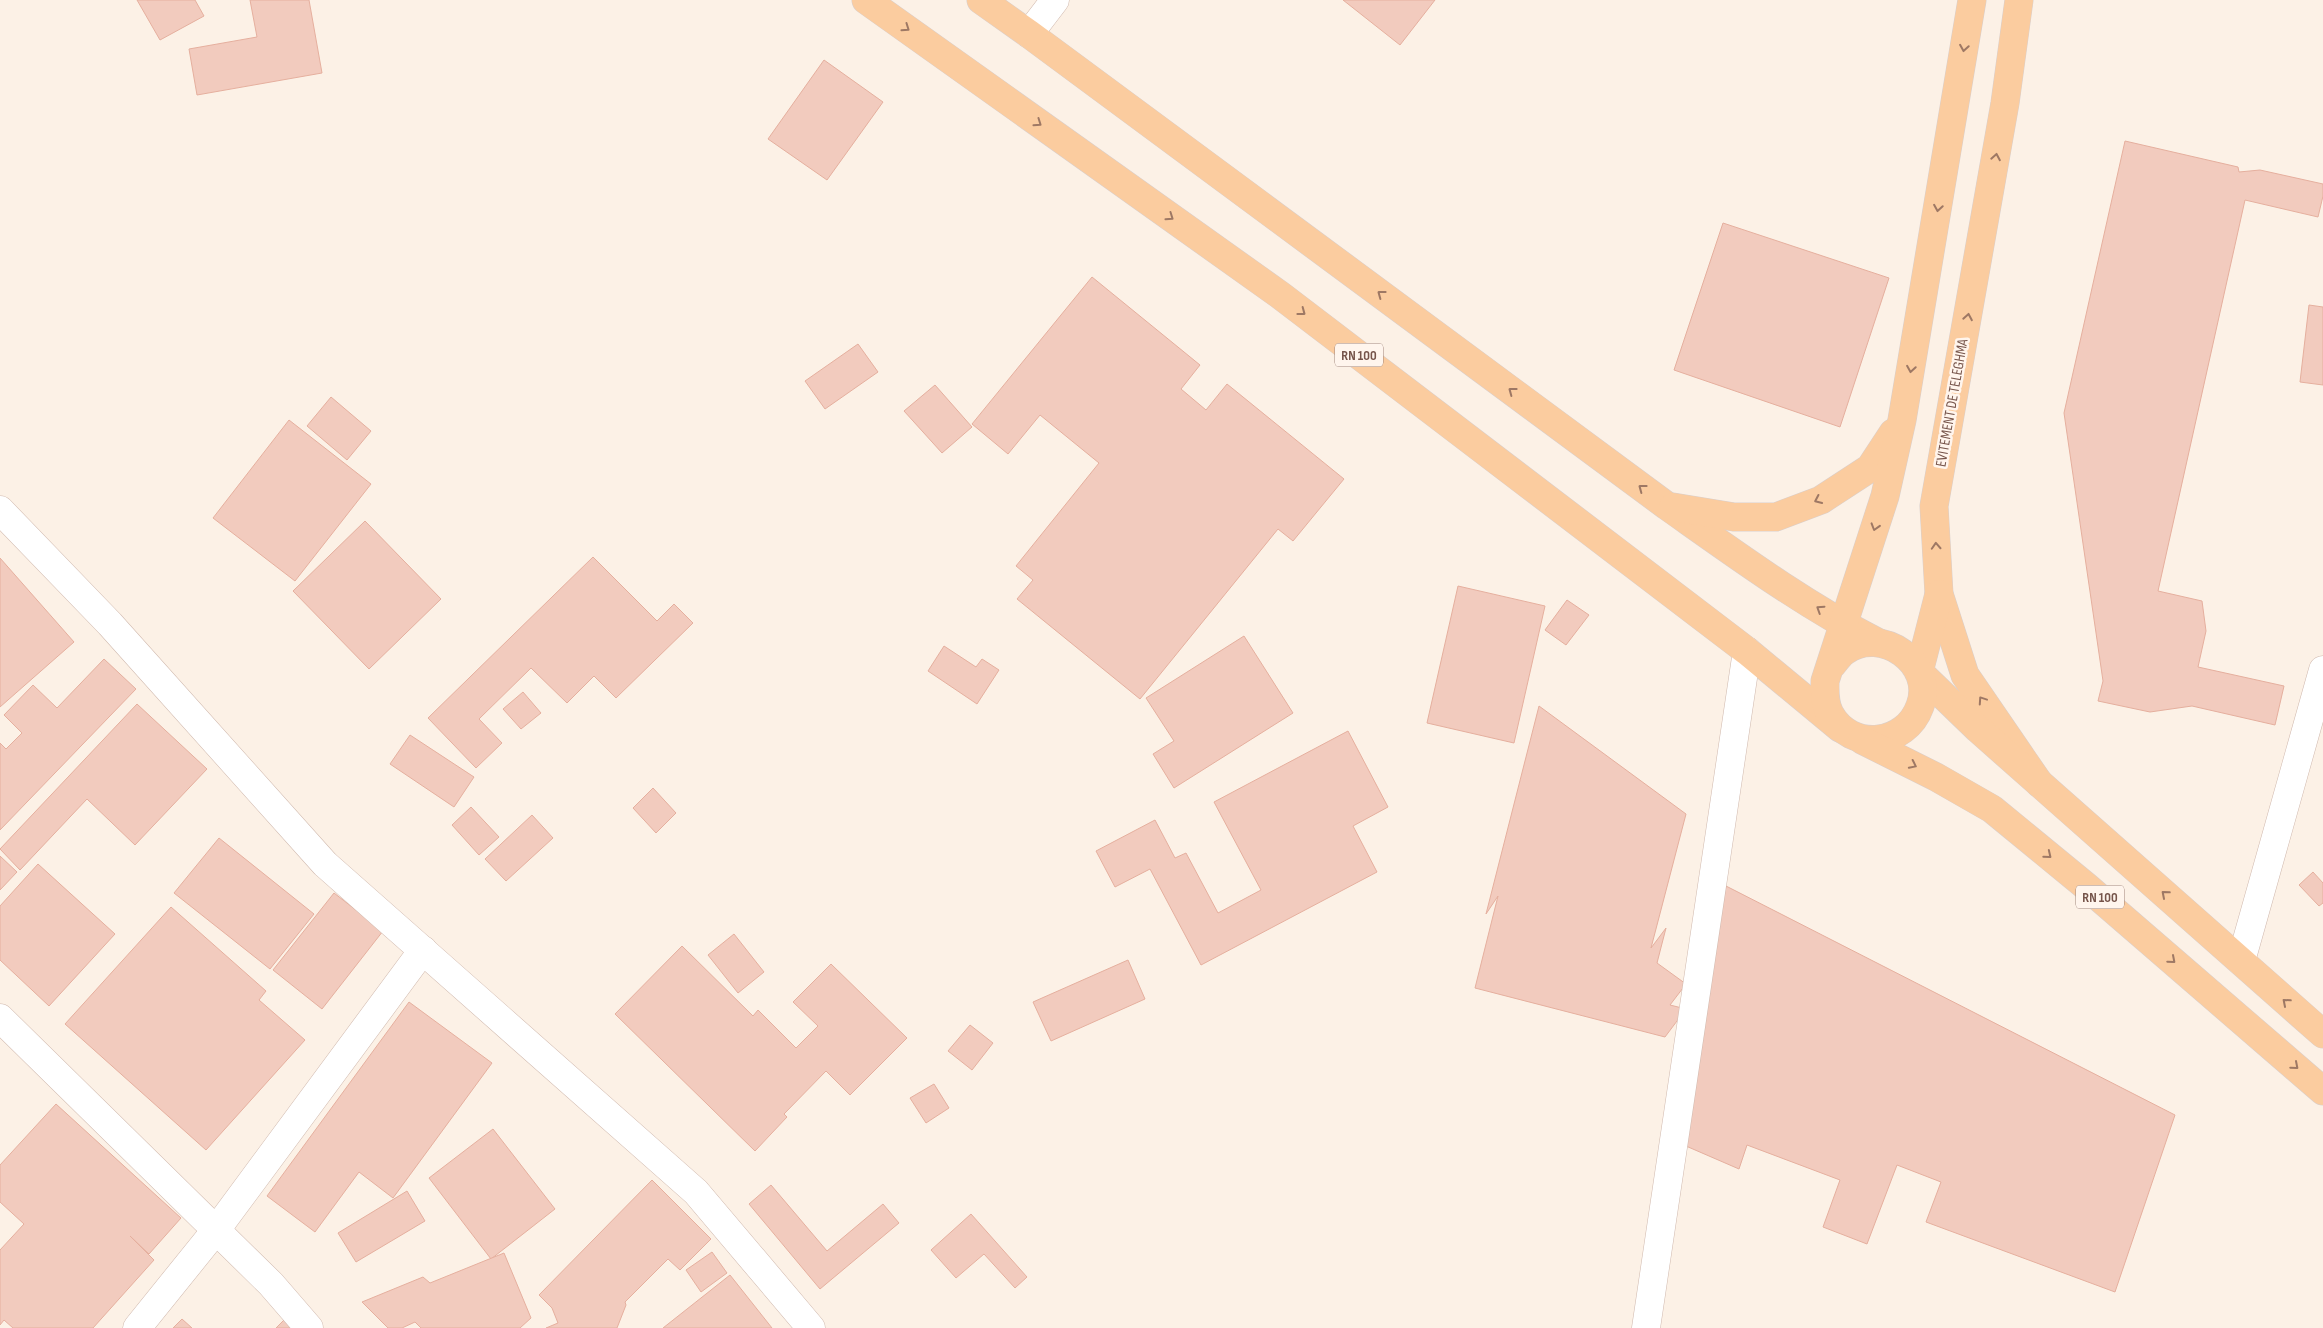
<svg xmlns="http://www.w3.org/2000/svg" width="2323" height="1328" viewBox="0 0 2323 1328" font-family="'Sofia Sans Condensed',sans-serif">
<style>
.building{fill:#f2cbbe;stroke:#e5af9e}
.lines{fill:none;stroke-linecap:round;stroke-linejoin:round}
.minor-casing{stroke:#d0b9ae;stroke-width:29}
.major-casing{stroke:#d9cfcc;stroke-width:29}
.minor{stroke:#fff;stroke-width:28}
.major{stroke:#fbcc9f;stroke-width:28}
.oneway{stroke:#9e7864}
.labels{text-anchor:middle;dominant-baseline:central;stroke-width:5;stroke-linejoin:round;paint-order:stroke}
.shield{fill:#fff5ed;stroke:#9f847b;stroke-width:1}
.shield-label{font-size:14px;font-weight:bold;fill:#76544a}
.street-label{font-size:15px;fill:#76544a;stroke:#fff5ed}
</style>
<rect width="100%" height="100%" fill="#fcf1e6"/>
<g class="building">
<path d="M137,0H195L204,16L160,40Z"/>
<path d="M250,0H309L322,73L197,95L189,49L257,37Z"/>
<path d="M1343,0H1435L1400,45Z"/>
<path d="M824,60L883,102L827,180L768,139Z"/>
<path d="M2125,141L2238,167L2239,172L2260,170L2323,184V196L2318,217L2245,200L2158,591L2202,601L2206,631L2198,667L2284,686L2275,725L2192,706L2150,712L2098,701L2103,681L2064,413Z"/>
<path d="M1723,223L1889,278L1840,427L1674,370Z"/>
<path d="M1092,277L1200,365L1181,389L1206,410L1227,384L1344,479L1293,541L1278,529L1140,699L1017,599L1033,580L1016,566L1099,463L1040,415L1008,454L972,424Z"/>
<path d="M2309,305L2323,307V385L2300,382Z"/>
<path d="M858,344L878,372L825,409L805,381Z"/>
<path d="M935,385L972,427L942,453L904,411Z"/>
<path d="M331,397L371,431L347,460L307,426Z"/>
<path d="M289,420L371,484L295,581L213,518Z"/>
<path d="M365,521L441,599L369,669L293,591Z"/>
<path d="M593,557L657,621L674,604L693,623L616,698L594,676L567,703L531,668L479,719L502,743L476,768L428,718Z"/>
<path d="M0,558L74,642L0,707Z"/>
<path d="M1458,586L1545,606L1514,743L1427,723Z"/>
<path d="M1567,600L1589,615L1566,645L1545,630Z"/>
<path d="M1244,636L1293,713L1174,788L1153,754L1174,741L1146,698Z"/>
<path d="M944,646L976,667L982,659L999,670L977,704L928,671Z"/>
<path d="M104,659L136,689L0,830V743L6,749L22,733L4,715L33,685L57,708Z"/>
<path d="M523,692L541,713L521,729L503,709Z"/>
<path d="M137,704L207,769L135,845L87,799L20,870L0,849Z"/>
<path d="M1539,706L1686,814L1651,948L1666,928L1657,963L1686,984L1670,1005L1686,1009L1665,1037L1475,988L1498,896L1486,914Z"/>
<path d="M1348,731L1388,807L1353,826L1377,872L1201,965L1150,869L1115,887L1096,851L1155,820L1175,858L1186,853L1218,913L1261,890L1214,802Z"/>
<path d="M410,735L474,777L454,807L390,764Z"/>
<path d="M653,788L676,813L656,833L633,808Z"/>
<path d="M471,807L499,837L479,855L452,825Z"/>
<path d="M532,815L553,838L506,881L485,859Z"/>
<path d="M219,838L314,914L270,969L174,893Z"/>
<path d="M0,856L17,872L0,890Z"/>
<path d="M38,864L115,934L49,1006L0,960V906Z"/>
<path d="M2313,872L2323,883V903L2319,906L2299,885Z"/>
<path d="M1726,886L2175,1115L2115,1292L1926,1222L1941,1182L1897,1165L1867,1244L1823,1227L1840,1180L1747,1145L1739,1169L1679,1143Z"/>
<path d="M334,893L383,931L322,1009L273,970Z"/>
<path d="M171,907L266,991L259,1000L305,1040L206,1150L65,1024Z"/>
<path d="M734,934L764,972L738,993L708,955Z"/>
<path d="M682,946L753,1016L758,1010L796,1048L818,1026L793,1002L831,964L907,1038L850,1095L826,1071L784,1114L787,1117L755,1151L615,1014Z"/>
<path d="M1128,960L1145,999L1051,1041L1033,1002Z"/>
<path d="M409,1002L492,1063L393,1198L359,1172L315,1232L267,1196Z"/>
<path d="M970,1025L993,1043L972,1070L948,1051Z"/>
<path d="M934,1084L949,1108L926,1123L910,1098Z"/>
<path d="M56,1104L181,1218L149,1254L130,1236L154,1260L93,1328H13L4,1320L0,1325V1250L24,1224L0,1202V1165Z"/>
<path d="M493,1129L555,1209L491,1259L429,1178Z"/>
<path d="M652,1180L711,1239L680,1270L668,1259L625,1302L626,1305L617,1328H546L558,1323L552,1308L539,1295Z"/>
<path d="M771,1185L827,1251L883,1204L899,1223L820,1289L749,1204Z"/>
<path d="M407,1191L425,1221L356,1262L338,1233Z"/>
<path d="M971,1214L1027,1277L1015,1288L984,1254L956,1278L931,1250Z"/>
<path d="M712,1252L727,1273L701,1292L686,1270Z"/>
<path d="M504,1253L531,1318L520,1328H421L415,1322L402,1328H388L362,1302L423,1277L430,1283Z"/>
<path d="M730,1275L772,1328H663Z"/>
<path d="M287,1317L298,1328H276Z"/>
<path d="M182,1319L192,1328H173Z"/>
</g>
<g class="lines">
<g class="minor-casing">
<g id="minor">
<path d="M1029,34L1055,0"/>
<path d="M0,510L110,624L325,864L696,1192L811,1328"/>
<path d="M2241,961L2323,670"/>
<path d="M0,1018L271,1284L309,1328"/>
<path d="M137,1328L216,1230L423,950"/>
<path d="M1646,1328L1747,651"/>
</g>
</g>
<g class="major-casing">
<g id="major">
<path d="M866,0L1280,295L1747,651L1840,728"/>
<path d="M981,0L1029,34L1667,506C1735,554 1803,604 1877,642"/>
<path d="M2019,0L2005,103L1934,506L1939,594L1965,675L2039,783"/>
<path d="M1673,507L1734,517H1776L1821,500L1870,468L1893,433"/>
<path d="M1939,594L1919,672L1978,729L2323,1034"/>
<path d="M1832,665C1836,660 1840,654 1845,651C1881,625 1936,663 1920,706C1906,746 1851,752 1830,714C1824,703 1825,692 1825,681L1885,496L1902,420L1972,0"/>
<path d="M1862,740L1936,777L1992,809L2087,887L2323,1091"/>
</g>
</g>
<use href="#minor" class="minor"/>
<use href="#major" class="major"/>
</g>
<defs><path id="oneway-chevron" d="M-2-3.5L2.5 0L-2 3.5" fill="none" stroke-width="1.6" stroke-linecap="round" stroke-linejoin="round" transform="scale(1.25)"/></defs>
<g class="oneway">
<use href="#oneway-chevron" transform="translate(906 28) rotate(35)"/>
<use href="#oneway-chevron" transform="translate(1964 48) rotate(99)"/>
<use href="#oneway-chevron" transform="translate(1038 123) rotate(35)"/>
<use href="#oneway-chevron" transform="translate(1996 157) rotate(-80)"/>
<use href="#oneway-chevron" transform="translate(1938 208) rotate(99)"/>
<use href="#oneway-chevron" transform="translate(1170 217) rotate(35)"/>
<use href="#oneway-chevron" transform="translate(1381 294) rotate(-143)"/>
<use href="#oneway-chevron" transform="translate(1302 312) rotate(37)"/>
<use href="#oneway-chevron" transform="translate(1968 317) rotate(-80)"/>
<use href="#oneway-chevron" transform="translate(1911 369) rotate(99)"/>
<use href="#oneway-chevron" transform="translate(1512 391) rotate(-143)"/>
<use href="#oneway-chevron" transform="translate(1642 488) rotate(-143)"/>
<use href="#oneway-chevron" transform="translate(1818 500) rotate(155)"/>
<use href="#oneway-chevron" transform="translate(1875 527) rotate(107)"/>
<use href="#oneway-chevron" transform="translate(1936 546) rotate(-93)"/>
<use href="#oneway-chevron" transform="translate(1820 609) rotate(-147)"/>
<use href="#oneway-chevron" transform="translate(1982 700) rotate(-124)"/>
<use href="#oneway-chevron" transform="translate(1913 765) rotate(26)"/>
<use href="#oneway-chevron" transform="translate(2048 855) rotate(39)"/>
<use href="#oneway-chevron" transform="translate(2165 894) rotate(-139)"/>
<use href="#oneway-chevron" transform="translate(2172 960) rotate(41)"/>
<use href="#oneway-chevron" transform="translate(2286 1002) rotate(-139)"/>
<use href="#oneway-chevron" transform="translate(2295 1066) rotate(41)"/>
</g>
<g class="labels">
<g class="shield">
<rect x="1335" y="343.5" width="48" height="23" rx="4"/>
<rect x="2076" y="885.5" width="48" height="23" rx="4"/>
</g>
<g class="shield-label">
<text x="1359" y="355">RN 100</text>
<text x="2100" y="897">RN 100</text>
</g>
<g class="street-label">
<text transform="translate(1952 403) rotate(-80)">EVITEMENT DE TELEGHMA</text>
</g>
</g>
</svg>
